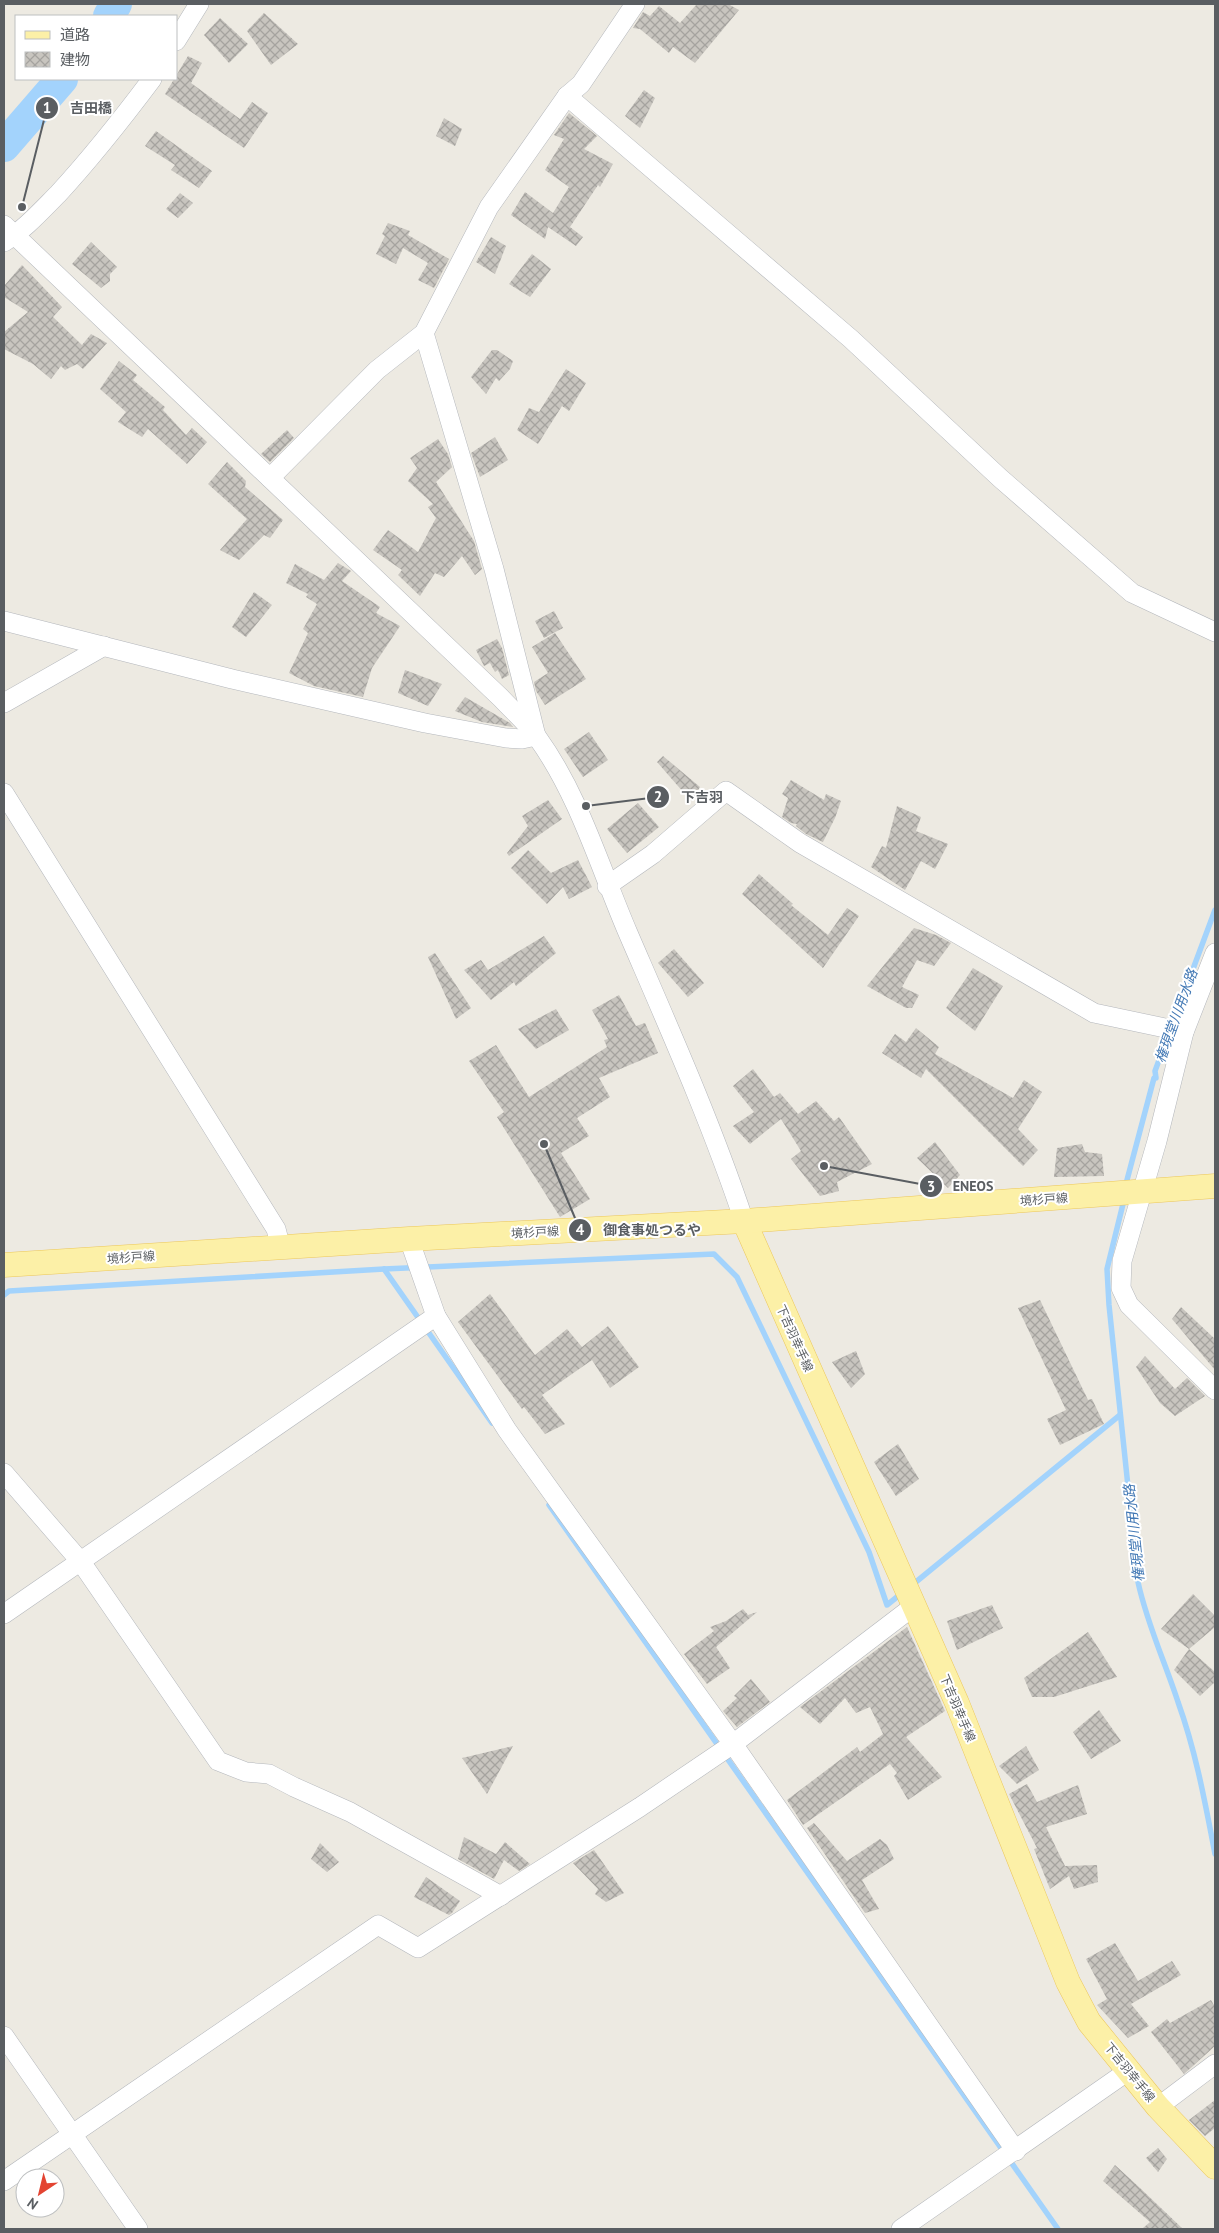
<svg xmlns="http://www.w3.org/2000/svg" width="1219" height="2233" viewBox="0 0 1219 2233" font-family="'PT Sans','Noto Sans JP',sans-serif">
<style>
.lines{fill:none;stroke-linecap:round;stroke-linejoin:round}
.stream{stroke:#a3d3fc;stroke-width:5.5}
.river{stroke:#a3d3fc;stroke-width:32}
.building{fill:url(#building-cross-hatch)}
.minor-casing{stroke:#b4b7bc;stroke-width:20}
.major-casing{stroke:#ecc75b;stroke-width:25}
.minor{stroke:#fff;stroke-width:19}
.major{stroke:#fcf0a7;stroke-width:24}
.labels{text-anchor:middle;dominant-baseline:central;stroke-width:4;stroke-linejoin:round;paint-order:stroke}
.street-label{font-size:12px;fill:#5a5e62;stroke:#fff}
.water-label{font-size:14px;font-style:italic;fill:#4379b5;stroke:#fff}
.leader{fill:none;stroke:#5a5e62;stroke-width:2}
.callout-dot{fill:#5a5e62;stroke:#fff;stroke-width:2}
.mark-label{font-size:15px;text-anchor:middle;font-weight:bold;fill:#fff}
.callout-label{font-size:14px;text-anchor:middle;font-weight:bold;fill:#5a5e62;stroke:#fff;stroke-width:4;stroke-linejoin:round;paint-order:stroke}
</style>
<defs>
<pattern id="building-cross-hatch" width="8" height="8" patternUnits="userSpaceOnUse" patternTransform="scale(1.25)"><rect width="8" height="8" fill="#c8c5bf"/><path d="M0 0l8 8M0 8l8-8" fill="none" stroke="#a5a39f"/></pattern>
</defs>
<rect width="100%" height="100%" fill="#edeae2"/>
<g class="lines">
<g class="stream">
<path d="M1127,1180L1154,1078H1156L1155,1071L1215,910"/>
<path d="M1123,1204L1107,1269L1109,1305L1138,1582C1147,1624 1165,1662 1178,1702C1196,1752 1205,1802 1215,1854"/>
<path d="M384,1269L492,1423"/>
<path d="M4,1295L9,1291L384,1269L714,1254L737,1277L869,1552L887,1605L902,1593"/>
<path d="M549,1505L1058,2229"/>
<path d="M911,1586L1120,1415"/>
</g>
<g class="river">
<path d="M109,16L116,4"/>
<path d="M4,146L62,79"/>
</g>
</g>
<g class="building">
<path d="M697,4H728L739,10L695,63L673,47L669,53L640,29L633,28L643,12L650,16L659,6L680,23Z"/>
<path d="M264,13L298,44L271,65L247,31Z"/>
<path d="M220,18L248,44L229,63L204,35Z"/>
<path d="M188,56L202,63L191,83L240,119L252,102L268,113L244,148L165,94Z"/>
<path d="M644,90L655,98L640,128L625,116Z"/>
<path d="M569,113L597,136L584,149L613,164L600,187L598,185L570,227L583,237L576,246L548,227L545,239L511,215L525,192L553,213L569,187L545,170L564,139L554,135Z"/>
<path d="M444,118L462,129L455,146L436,136Z"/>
<path d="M156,131L212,171L199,188L171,170L175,165L145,146Z"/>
<path d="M180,193L193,203L178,218L166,209Z"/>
<path d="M388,223L410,231L408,235L449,259L434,288L418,280L428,263L403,248L396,264L376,254L385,236L382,234Z"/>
<path d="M491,237L506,246L495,274L476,262Z"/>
<path d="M91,242L117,267L110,274V281L101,288L72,264Z"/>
<path d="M532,254L551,269L530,297L509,284Z"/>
<path d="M22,265L62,307L53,317L82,345L91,334L107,343L83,369L77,364L65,370L61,366L51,379L33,364L4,349V332L28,312L4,297V286Z"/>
<path d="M492,350H497L513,361L510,369L499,381L496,378L486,394L471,377Z"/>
<path d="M119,361L137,375L133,380L165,407L163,410L186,435L192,428L207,442L187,464L148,429L142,437L118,422L126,412L100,389Z"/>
<path d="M566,369L586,383L569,411L562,406L538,444L517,430L529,408L539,412Z"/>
<path d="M287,430L294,438L270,462L261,454Z"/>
<path d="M495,437L508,460L480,477L471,453Z"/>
<path d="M438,439L448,454L452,467L436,482L474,541L482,569L475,575L462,556L444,577L435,573L420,596L398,575L402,570L373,550L388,530L418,552L436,518L428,507L433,504L408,481L417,468L410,458Z"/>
<path d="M227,462L246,481L245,487L283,520L270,538L264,535L239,560L220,550L247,519L208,484Z"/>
<path d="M338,563L351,571L342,581L380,607L376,613L400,626L372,668L363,697L314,686L289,673L308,633L303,629L317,604L306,597L308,594L286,583L295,564L324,580Z"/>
<path d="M254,592L272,605L246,637L232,627Z"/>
<path d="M554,611L563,628L544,638L535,621Z"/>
<path d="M555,633L586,679L545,705L536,691L534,682L548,673L532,647Z"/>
<path d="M497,639L502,648L509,675L502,679L498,670L495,672L490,663L484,666L476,650Z"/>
<path d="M405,670L442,684L428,706L398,693Z"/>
<path d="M465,697L510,723L513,727L482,722L455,711Z"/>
<path d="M589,732L608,760L583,777L564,749Z"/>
<path d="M663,756L700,787L691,801L657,762Z"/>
<path d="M791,780L824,800L826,794L841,801L835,818L823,842L806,834L796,826L797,824L791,823L782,817L788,798L782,794Z"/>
<path d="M548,800L562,819L509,856L507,853L528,826L522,816Z"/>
<path d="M638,803L659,827L627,853L607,829Z"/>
<path d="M897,806L921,817L916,831L948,844L935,869L921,861L905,890L871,867L882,846L886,848Z"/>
<path d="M528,850L551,873L578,860L592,887L569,899L563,887L547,904L511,868Z"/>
<path d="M759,874L793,904L791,905L828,935L847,908L859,916L823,968L742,894Z"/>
<path d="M914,928L936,935L951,943L934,966L917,960L902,987L919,995L912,1008H906L867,986Z"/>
<path d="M544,936L556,953L516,986L514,982L491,1000L464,970L481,960L488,970Z"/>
<path d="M674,949L704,983L688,997L658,963Z"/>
<path d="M435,953L471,1008L456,1019L428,957Z"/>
<path d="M973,968L1003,986L975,1031L946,1008Z"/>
<path d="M619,995L636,1026L645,1023L658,1053L599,1078L610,1097L577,1118L589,1136L561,1153L590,1199L560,1217L497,1117L504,1112L469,1061L496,1045L529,1097L607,1047L604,1040L608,1039L592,1010Z"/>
<path d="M556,1009L569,1030L536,1049L518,1029Z"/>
<path d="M916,1028L939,1047L935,1054L1013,1098L1024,1080L1042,1092L1018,1129L1038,1150L1023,1166L926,1069L921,1078L882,1053L895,1034L906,1042Z"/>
<path d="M753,1069L774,1097L780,1093L798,1114L816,1101L834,1121L839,1117L872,1164L837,1182L839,1191L820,1196L791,1159L801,1151L781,1119L750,1144L733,1126L754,1112L733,1086Z"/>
<path d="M935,1142L960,1175L948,1188L917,1158Z"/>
<path d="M1082,1144L1085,1152L1102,1154L1104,1176L1054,1177L1057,1148Z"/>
<path d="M490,1294L535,1355L567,1329L582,1347L608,1326L639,1367L610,1388L592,1360L542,1395L565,1424L545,1434L524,1407L522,1409L458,1322Z"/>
<path d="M1040,1300L1088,1400L1092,1399L1104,1424L1060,1445L1047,1419L1066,1410L1018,1308Z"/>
<path d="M1181,1307L1215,1339V1370L1172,1319Z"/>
<path d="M856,1351L865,1374L851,1388L832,1362Z"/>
<path d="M1145,1356L1175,1389L1187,1378L1205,1396L1175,1416L1160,1403L1136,1367Z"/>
<path d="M898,1444L919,1479L896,1496L874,1462Z"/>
<path d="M1193,1594L1215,1616V1627L1189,1649L1161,1629Z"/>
<path d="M992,1605L1003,1628L957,1650L947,1621Z"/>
<path d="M743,1609L748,1615L757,1612L716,1647L730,1668L707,1684L684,1654L714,1631L710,1627L726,1621Z"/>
<path d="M907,1627L945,1711L906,1737L942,1777L908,1800L894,1776L897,1773L890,1764L803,1825L787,1800L857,1747L860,1752L883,1734L870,1707L856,1713L845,1698L820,1724L800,1707Z"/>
<path d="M1088,1632L1117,1677L1054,1697H1032L1024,1678Z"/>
<path d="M1189,1649L1215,1672V1682L1200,1696L1174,1670Z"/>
<path d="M751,1679L770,1702L737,1727L723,1711L737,1698L734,1696Z"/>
<path d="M1099,1710L1121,1741L1091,1759L1073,1732Z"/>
<path d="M513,1746L487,1794L462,1758Z"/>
<path d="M1026,1746L1039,1770L1017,1784L999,1766Z"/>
<path d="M1027,1784L1037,1802L1078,1785L1087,1814L1046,1827L1065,1866L1097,1865L1098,1882L1074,1889L1069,1876L1050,1889L1034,1849L1037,1848L1009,1794Z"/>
<path d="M814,1823L847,1861L880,1839L887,1845L894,1859L862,1880L879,1909L865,1913L807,1828Z"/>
<path d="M464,1837L496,1854L505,1842L530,1864L519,1871L504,1860L494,1879L458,1859Z"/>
<path d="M320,1843L339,1862L327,1872L311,1859Z"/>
<path d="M594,1850L624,1893L606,1902L595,1894L598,1889L573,1863Z"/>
<path d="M426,1877L460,1901L452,1913L449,1915L414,1897Z"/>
<path d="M1115,1943L1138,1981L1172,1961L1181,1975L1131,2004L1149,2026L1128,2038L1097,2005L1107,1999L1086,1959Z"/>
<path d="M1211,2000L1215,2007V2046L1184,2074L1151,2032L1167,2019L1170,2023Z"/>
<path d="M1215,2100V2128L1205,2136L1189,2120Z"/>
<path d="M1158,2148L1167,2159L1158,2172L1146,2158Z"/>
<path d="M1115,2165L1140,2188L1183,2229H1142L1150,2222L1103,2181Z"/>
</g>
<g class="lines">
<g class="minor-casing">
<g id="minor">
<path d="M176,41L199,4"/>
<path d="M567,96L851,339L1000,478L1132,593L1215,632"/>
<path d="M4,225L501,698C513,711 527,723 537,737C579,795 600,868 628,933C669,1028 711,1122 744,1221"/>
<path d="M4,242C24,230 41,211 58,194C92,157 122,119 152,79"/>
<path d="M270,478L377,370L424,333L489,207L567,96L581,84L635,4"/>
<path d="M4,621L232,679L425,723L506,738L522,739L536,736L494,569L424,333"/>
<path d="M4,703L104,646"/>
<path d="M4,793L276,1229L281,1248"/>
<path d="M607,886L653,854L726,791L800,843L1094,1013L1184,1032"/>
<path d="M1215,953L1184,1032L1157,1141L1122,1261L1121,1288L1129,1305L1215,1390"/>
<path d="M409,1239L436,1316L507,1430L733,1744L1016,2151"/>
<path d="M4,1473L81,1562L218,1761L246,1772L269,1774L294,1787L350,1812L501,1896"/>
<path d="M4,1614L436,1316"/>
<path d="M4,2036L138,2229"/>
<path d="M1158,2107L1215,2064"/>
<path d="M4,2181L378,1925L418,1948L640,1807L733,1744L914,1606"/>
<path d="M901,2229L1128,2071"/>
</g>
</g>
<g class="major-casing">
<g id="major">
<path d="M744,1221L957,1703L1068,1982L1089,2022L1158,2107L1215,2167"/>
<path d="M4,1265L409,1239L744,1221L1215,1186"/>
</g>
</g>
<use href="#minor" class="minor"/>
<use href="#major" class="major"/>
</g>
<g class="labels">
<g class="street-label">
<text transform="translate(1044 1199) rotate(-4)">境杉戸線</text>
<text transform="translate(535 1232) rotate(-3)">境杉戸線</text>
<text transform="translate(131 1257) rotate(-4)">境杉戸線</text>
<text transform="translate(795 1338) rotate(66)">下吉羽幸手線</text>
<text transform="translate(958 1708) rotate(67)">下吉羽幸手線</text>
<text transform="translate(1130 2072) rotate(51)">下吉羽幸手線</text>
</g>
<g class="water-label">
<text transform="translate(1176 1016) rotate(-70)">権現堂川用水路</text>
<text transform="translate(1134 1533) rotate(-96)">権現堂川用水路</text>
</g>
</g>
<path class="leader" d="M22 207L47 108M586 806L658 797M824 1166L931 1186M544 1144L580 1230"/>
<g class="callout-dot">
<circle cx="22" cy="207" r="5"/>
<circle cx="586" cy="806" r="5"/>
<circle cx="824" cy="1166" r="5"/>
<circle cx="544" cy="1144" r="5"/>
<circle cx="47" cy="108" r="12"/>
<circle cx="658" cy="797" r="12"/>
<circle cx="931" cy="1186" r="12"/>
<circle cx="580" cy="1230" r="12"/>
</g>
<g class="mark-label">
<text x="47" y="113">1</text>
<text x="658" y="802">2</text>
<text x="931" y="1192">3</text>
<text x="580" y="1235">4</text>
</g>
<g class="callout-label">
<text x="91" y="113">吉田橋</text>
<text x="702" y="802">下吉羽</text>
<text x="973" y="1191">ENEOS</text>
<text x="652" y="1235">御食事処つるや</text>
</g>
<rect width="1219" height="2233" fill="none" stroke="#5a5e62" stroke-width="10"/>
<rect x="15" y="15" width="162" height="65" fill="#ffffff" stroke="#bdbfc0"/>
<rect x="25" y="31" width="25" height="8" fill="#fcf0a7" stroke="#bdbfc0"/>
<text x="60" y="40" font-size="15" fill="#5a5e62">道路</text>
<rect x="25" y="52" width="25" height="15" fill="url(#building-cross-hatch)" stroke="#bdbfc0"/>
<text x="60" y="65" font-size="15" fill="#5a5e62">建物</text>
<g transform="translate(40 2193) rotate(215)"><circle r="24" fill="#ffffff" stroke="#bdbfc0"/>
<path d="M0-4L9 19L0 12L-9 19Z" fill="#e34432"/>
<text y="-8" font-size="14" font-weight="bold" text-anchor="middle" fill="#5a5e62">N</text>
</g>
</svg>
